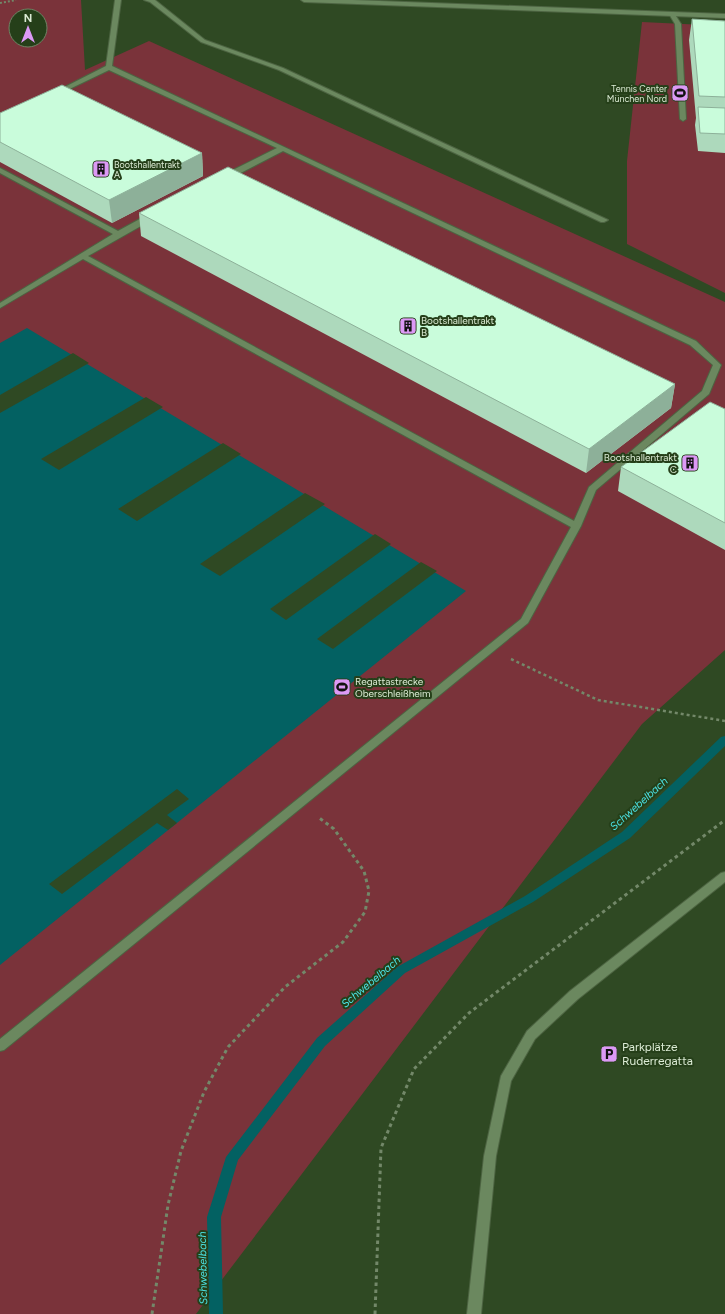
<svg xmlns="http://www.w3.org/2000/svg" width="725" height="1314" viewBox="0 0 725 1314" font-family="Figtree,sans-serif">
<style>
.green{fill:#7a333a;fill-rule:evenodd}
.water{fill:#036162}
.pier{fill:#2f4923}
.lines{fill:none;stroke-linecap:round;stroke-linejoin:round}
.stream{fill:#036162;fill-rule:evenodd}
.service-casing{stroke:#4d6442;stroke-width:2}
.minor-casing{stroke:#4d6442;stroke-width:2}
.path-far2{stroke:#738869;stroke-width:2;stroke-dasharray:2 2;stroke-linecap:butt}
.path-far1{stroke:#738869;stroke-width:2.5;stroke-dasharray:3 3;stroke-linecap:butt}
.path{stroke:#738869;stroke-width:3;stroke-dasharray:3.5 3.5;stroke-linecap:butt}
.service{fill:#6b885f;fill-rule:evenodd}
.minor{fill:#6b885f;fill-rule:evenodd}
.wall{fill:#add9bc}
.shaded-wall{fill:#8db099}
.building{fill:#c9fcdb;stroke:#8db099}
.labels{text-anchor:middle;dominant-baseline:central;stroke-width:4;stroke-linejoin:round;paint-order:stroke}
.far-poi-label{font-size:9px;fill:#dcebd5;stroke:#253f19;text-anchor:end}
.poi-label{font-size:10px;fill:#dcebd5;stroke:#253f19;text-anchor:start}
.water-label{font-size:11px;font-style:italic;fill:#4be2e4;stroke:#253f19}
.near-poi-label{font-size:12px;fill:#dcebd5;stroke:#253f19;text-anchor:start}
</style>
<rect width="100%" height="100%" fill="#2f4923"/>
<g class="green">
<path d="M0,0H81L85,70L149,41L725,302V650L642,724L196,1314H0ZM16,16H40V40H16Z"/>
<path d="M642,22L725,26V293L627,244V161Z"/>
</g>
<path class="water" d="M27,328L466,591L0,965V343Z"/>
<g class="pier">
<path d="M73,353L89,363L0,413V395Z"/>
<path d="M146,397L163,407L59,470L41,459Z"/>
<path d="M223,443L241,454L137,521L118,509Z"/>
<path d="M305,493L325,504L220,576L200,564Z"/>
<path d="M375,534L391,544L286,620L270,609Z"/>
<path d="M421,562L437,571L333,649L317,639Z"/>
<path d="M177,789L189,799L167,815L177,823L168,830L157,823L62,894L49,884Z"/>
</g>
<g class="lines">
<path class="stream" d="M725,736V746L630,838L533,902L405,973L325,1046L238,1160L221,1217L223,1314H209L207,1217L226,1157L317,1038L397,967L525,896L622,832L721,737Z"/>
<g class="service-casing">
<g id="service">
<path d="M115,0H121L112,66L696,341L721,365L709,394L596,490L581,526L528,623L4,1050L0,1051V1039L521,619L571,527L83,259L0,308V303L113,234L0,173V168L118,231L149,214H155V218L88,256L574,521L589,487L702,391L713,365L690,345L283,151L229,179H223V175L277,148L109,70L59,94H55V92L106,66Z"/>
<path d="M144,0H155L205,40L283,68L608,220L604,222H601L279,70L201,42L150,2Z"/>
<path d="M672,12L674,13L681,24L686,119L683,121L680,119L675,24L669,14Z"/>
<path d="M725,872V882L578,999L535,1039L511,1081L496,1156L481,1314H467L484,1156L501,1076L527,1031L570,991L721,873Z"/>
</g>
</g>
<g class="minor-casing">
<path id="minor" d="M301,0H353L725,14V18L304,2Z"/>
</g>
<path class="path-far2" d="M0,3L16,0"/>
<path class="path-far1" d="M511,659L598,700L725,721"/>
<g class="path">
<path d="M152,1314L168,1205L181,1151L204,1092L228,1047L285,987L343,942L365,912L369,891L364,871L334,829L318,817"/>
<path d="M375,1314L381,1148L414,1069L469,1013L725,820"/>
</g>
<use href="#service" class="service"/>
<use href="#minor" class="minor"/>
</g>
<g class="wall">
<path d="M692,19L725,21V153L698,151L695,125L696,118L689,40Z"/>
<path d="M0,113L202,153L203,176L112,223L0,162Z"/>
<path d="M139,213L675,384L671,408L586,473L141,236Z"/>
<path d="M725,409V550L618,491L621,467Z"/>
</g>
<g class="shaded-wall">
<path d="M202,153L203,176L112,223L109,200Z"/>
<path d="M675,384L671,408L586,473L589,449Z"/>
</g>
<g class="building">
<path d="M692,19L725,21V97L699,96Z"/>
<path d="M62,85L202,153L109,200L0,142V113Z"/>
<path d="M698,107L725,108V134L700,133Z"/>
<path d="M228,167L675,384L589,449L139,213Z"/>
<path d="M710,402L725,409V523L621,467Z"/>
</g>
<defs>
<g id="stadium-square" transform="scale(0.9)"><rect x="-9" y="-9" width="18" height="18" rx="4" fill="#dc99f5" stroke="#253f19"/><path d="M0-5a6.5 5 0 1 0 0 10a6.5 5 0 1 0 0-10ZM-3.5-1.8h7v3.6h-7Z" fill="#111"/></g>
<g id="building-square" transform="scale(0.9)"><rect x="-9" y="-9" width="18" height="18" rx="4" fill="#dc99f5" stroke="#253f19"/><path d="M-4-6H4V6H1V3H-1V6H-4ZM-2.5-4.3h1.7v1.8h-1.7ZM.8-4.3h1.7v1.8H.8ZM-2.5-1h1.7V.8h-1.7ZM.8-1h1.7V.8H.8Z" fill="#111"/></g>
<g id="parking-square" transform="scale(0.9)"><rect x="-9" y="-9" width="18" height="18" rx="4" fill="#dc99f5" stroke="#253f19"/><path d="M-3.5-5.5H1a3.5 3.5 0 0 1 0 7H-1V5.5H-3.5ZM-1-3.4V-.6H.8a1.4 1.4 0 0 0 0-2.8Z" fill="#111"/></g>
</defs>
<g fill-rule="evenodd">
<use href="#stadium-square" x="680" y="93"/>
<use href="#building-square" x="101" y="169"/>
<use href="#building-square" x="408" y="326"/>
<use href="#building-square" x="690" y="463"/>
<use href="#stadium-square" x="342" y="687"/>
<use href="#parking-square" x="609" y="1054"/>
</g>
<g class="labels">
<g class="far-poi-label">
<text x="667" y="88">Tennis Center<tspan x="667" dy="10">München Nord</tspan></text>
<text x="114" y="164" text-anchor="start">Bootshallentrakt<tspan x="114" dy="10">A</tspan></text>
</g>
<g class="poi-label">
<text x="421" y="320">Bootshallentrakt<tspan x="421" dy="12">B</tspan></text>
<text x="677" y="457" text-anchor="end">Bootshallentrakt<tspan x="677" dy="12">C</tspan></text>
<text x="355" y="681">Regattastrecke<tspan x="355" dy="12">Oberschleißheim</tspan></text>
</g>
<g class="water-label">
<text transform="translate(639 804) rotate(-42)">Schwebelbach</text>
<text transform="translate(371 982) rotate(-40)">Schwebelbach</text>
<text transform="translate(203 1268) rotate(-91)">Schwebelbach</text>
</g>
<g class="near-poi-label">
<text x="622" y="1047">Parkplätze<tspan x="622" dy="14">Ruderregatta</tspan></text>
</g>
</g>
<g transform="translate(28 28)"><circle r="19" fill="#253f19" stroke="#6e8464"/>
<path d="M0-3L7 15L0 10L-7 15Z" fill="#dc99f5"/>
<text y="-6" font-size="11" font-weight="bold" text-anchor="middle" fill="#dcebd5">N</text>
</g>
</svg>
